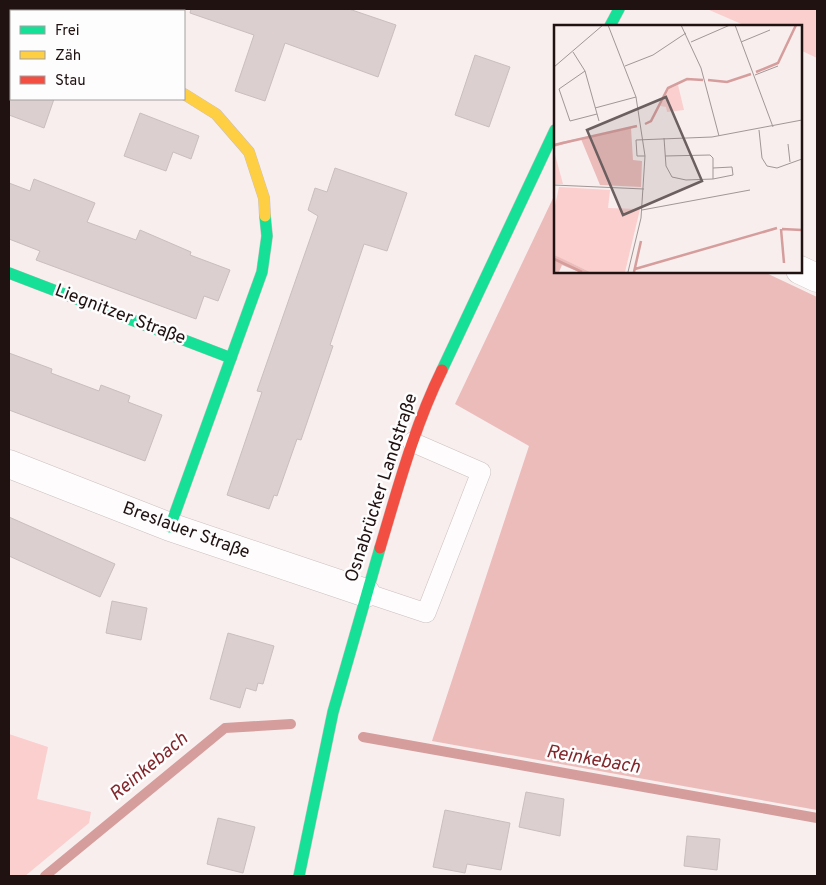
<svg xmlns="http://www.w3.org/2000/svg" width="826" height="885" viewBox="0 0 826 885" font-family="Overpass,sans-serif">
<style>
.green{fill:#facfce}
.forest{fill:#ecbcbb}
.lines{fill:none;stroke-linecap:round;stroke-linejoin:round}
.stream{stroke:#d59d9c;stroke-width:10}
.building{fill:#dbcfcf;stroke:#cabebe}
.lane-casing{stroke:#cbc0bf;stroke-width:20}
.street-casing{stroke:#cbc0bf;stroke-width:29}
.fast-casing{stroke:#cbc0bf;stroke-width:12}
.slow-casing{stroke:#cbc0bf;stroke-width:12}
.jam-casing{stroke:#cbc0bf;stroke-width:12}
.lane{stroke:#fefcfc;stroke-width:19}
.street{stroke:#fefcfc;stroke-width:28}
.fast{stroke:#16e098;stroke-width:11}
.slow{stroke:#ffcf43;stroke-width:11}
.jam{stroke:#f24e42;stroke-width:11}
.labels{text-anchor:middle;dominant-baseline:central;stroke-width:5;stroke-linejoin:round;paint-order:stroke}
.street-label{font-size:18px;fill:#211212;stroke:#fdfdfd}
.water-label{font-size:19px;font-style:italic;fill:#82272c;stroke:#fdfdfd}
.inset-river{fill:none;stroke:#d59d9c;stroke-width:2.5}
.inset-road{fill:none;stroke:#a29696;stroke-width:1}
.view{fill:#6c5f5f;fill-opacity:0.15;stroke:#6c5f5f;stroke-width:2.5}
.inset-edge{fill:none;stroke:#211212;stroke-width:2.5}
</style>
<rect width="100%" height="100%" fill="#f8eeee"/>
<g class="green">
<path d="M707,9H817V58L800,50V26H746Z"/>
<path d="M9,734L48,747L37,799L91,812L89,823L25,876H9Z"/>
</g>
<path class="forest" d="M555,194V271H762L817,297V810L432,741L529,446L455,404Z"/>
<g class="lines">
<g class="stream">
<path d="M363,737L817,818"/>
<path d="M45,876L225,728L291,724"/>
</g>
</g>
<g class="building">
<path d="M191,9H349L396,25L378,77L285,43L265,101L235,91L254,35L190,13Z"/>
<path d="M475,55L510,67L489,127L455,115Z"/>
<path d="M9,99H54L44,128L9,115Z"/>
<path d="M140,113L199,136L191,159L173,152L166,171L124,156Z"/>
<path d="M335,168L407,193L387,251L364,244L330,345L333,346L301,440L297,439L277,496L274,495L269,509L227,495L262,392L257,391L318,216L308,210L315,188L327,192Z"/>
<path d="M34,179L95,203L87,222L136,240L140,230L191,252L190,255L230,270L218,301L204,296L196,319L36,260L40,251L9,239V183L30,191Z"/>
<path d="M9,353L52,369L51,373L99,391L101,385L130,396L128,402L162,415L145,461L9,410Z"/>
<path d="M9,517L115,564L100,597L9,556Z"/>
<path d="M112,601L147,608L141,640L106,633Z"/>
<path d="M228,633L274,646L263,684L258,683L256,691L246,688L240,708L210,699Z"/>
<path d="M526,792L564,799L560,836L519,827Z"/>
<path d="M445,810L510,823L501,870L467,864L465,873L433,867Z"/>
<path d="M218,818L255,827L243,873L207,864Z"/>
<path d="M687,836L720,839L717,870L684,866Z"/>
</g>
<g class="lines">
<g class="lane-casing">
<path id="lane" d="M366,593L426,613L481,472L412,442"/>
</g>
<g class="street-casing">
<g id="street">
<path d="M14,9L23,11"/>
<path d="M800,270L817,278"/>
<path d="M9,464L170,527L366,593"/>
</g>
</g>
<g class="fast-casing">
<g id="fast">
<path d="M610,26L619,9"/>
<path d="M9,273L231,358"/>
<path d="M442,370L555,130"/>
<path d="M170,527L262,272L267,236L265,216"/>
<path d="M299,876L333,712L380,548"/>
</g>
</g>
<g class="slow-casing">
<path id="slow" d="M184,94L216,114L249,152L264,198L265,216"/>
</g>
<g class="jam-casing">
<path id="jam" d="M380,548C398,488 414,427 442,370"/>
</g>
<use href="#lane" class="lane"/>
<use href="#street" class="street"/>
<use href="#fast" class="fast"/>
<use href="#slow" class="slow"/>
<use href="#jam" class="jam"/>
</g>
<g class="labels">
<g class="street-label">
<text transform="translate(120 315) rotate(21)">Liegnitzer Straße</text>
<text transform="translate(382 488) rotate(-72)">Osnabrücker Landstraße</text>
<text transform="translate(186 531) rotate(20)">Breslauer Straße</text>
</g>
<g class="water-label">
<text transform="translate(593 760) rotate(10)">Reinkebach</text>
<text transform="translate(149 767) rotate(-40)">Reinkebach</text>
</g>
</g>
<g transform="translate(554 25)">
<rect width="248" height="248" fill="#f8eeee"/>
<path d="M124,60L130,85L113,87L112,82L106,81L115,64ZM0,126L9,159H0ZM5,162L56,165L54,183L86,184L71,247H36L0,230V185Z" fill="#facfce"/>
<path d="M77,103L79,135L88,136L87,162L46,160L27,114L0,122L7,117ZM0,230L7,233L36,247H25L8,240L5,247H0Z" fill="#ecbcbb"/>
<path class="inset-river" d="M202,47L224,38L242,0M154,55L173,57L197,49M91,99L97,96L114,63L133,54L149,55M0,120L83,101M227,204L230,238M228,204L248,205M0,234L28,247M81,244L223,203M80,247L87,216"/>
<path class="inset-road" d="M54,0L82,72L91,131L87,193L74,247M127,0L147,43L165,111M181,0L219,102M137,17L176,0M187,17L216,5M19,27L31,46L45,96M71,41L99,30L132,8M0,42L49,0M31,46L5,64L16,96L43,89M201,50L224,41M41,83L82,72M205,105L208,133L213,141L223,143L248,134M110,113L112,141L118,152L132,155L159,154V133L156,130L111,131M234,119L236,137M91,131H83L82,115L158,112L248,95M159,143L178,142L179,150L159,154M0,160L90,164M88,185L196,165"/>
<path class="view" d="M112,72L148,156L69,190L33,105Z"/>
<rect width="248" height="248" class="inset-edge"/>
</g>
<rect width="826" height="885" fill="none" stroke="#211212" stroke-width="20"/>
<rect x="10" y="10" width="175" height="90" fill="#fdfdfd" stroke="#a59f9f"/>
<rect x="20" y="26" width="25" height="8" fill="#16e098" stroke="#a59f9f"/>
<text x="55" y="35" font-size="15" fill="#211212">Frei</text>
<rect x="20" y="51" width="25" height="8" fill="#ffcf43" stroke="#a59f9f"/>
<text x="55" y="60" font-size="15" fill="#211212">Zäh</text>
<rect x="20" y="76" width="25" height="8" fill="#f24e42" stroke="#a59f9f"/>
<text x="55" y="85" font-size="15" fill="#211212">Stau</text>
</svg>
